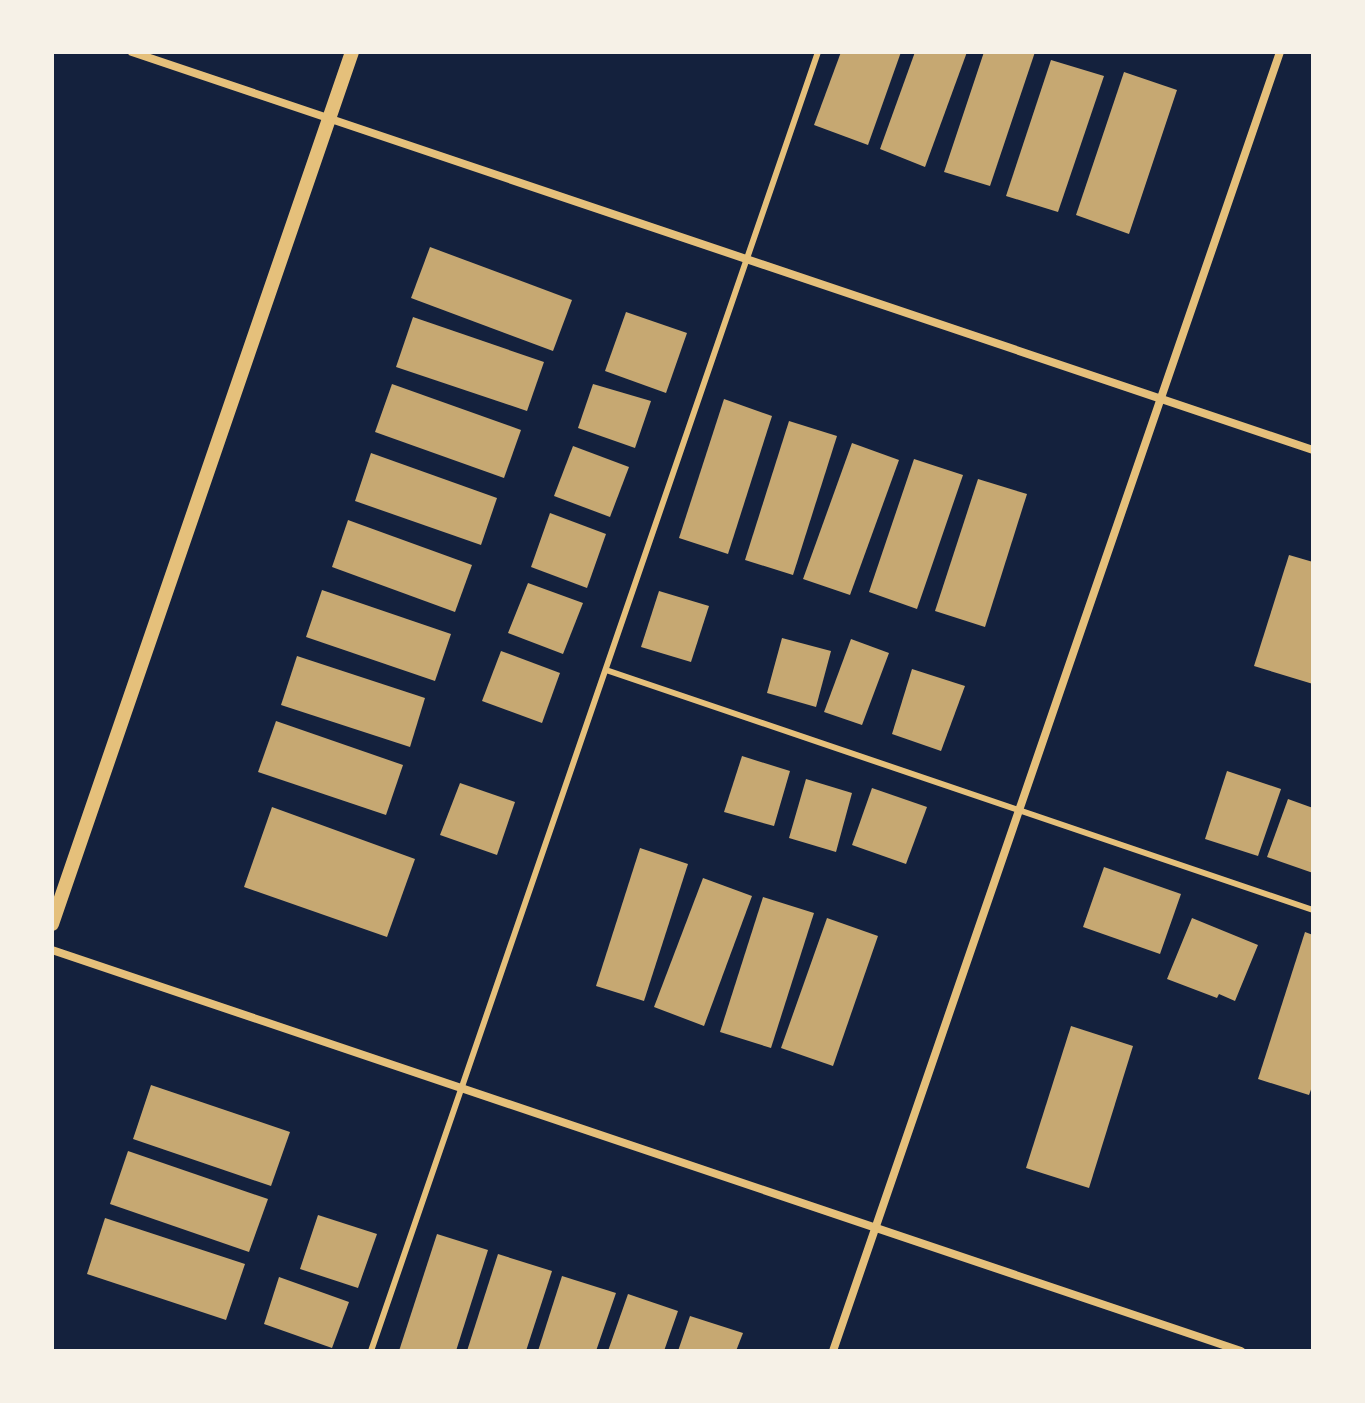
<svg xmlns="http://www.w3.org/2000/svg" width="1365" height="1403" viewBox="0 0 1365 1403" font-family="Barlow,sans-serif">
<style>
.building{fill:#c6a872}
.lines{fill:none;stroke-linecap:round;stroke-linejoin:round}
.service{stroke:#e5c07b;stroke-width:6}
.minor{stroke:#e5c07b;stroke-width:8}
.tertiary{stroke:#e5c07b;stroke-width:14}
</style>
<rect width="100%" height="100%" fill="#14213d"/>
<g class="building">
<path d="M841,52H901L868,145L814,125Z"/>
<path d="M915,52H967L925,167L880,149Z"/>
<path d="M984,52H1035L990,186L944,172Z"/>
<path d="M1051,60L1104,76L1058,212L1006,196Z"/>
<path d="M1124,72L1177,90L1129,234L1076,215Z"/>
<path d="M430,247L572,300L553,351L411,298Z"/>
<path d="M626,312L687,333L666,393L605,371Z"/>
<path d="M413,317L544,362L527,411L396,367Z"/>
<path d="M392,384L521,430L504,478L375,432Z"/>
<path d="M593,384L651,401L635,448L578,428Z"/>
<path d="M724,399L772,416L728,554L679,538Z"/>
<path d="M789,421L837,436L793,575L745,560Z"/>
<path d="M852,443L899,460L850,595L803,579Z"/>
<path d="M573,446L629,467L610,517L554,496Z"/>
<path d="M371,453L497,498L481,545L355,501Z"/>
<path d="M914,459L963,475L917,609L869,592Z"/>
<path d="M978,479L1027,494L985,627L935,611Z"/>
<path d="M550,513L606,534L587,588L531,567Z"/>
<path d="M348,520L472,565L455,612L332,567Z"/>
<path d="M1289,555L1313,562V684L1254,666Z"/>
<path d="M528,583L583,603L563,654L508,633Z"/>
<path d="M322,590L451,634L435,681L306,637Z"/>
<path d="M659,591L709,606L691,662L641,647Z"/>
<path d="M782,638L831,651L816,707L767,693Z"/>
<path d="M851,639L889,653L862,725L824,712Z"/>
<path d="M501,651L560,673L542,723L482,701Z"/>
<path d="M297,656L425,698L410,747L281,705Z"/>
<path d="M912,669L965,686L941,751L892,734Z"/>
<path d="M276,721L403,765L386,815L258,772Z"/>
<path d="M742,756L790,771L774,826L724,812Z"/>
<path d="M1227,771L1281,789L1258,856L1205,839Z"/>
<path d="M806,779L852,793L836,852L789,838Z"/>
<path d="M460,783L515,802L497,855L440,835Z"/>
<path d="M872,788L927,807L906,864L852,845Z"/>
<path d="M1288,799L1313,808V873L1267,857Z"/>
<path d="M272,807L415,859L387,937L244,887Z"/>
<path d="M640,848L688,864L644,1001L596,986Z"/>
<path d="M1104,867L1181,894L1160,954L1083,927Z"/>
<path d="M703,878L752,896L704,1026L654,1007Z"/>
<path d="M763,897L814,913L771,1048L720,1032Z"/>
<path d="M827,918L878,936L833,1066L781,1048Z"/>
<path d="M1192,918L1258,945L1235,1001L1219,994L1217,998L1167,979Z"/>
<path d="M1305,932L1313,935V1084L1309,1095L1258,1079Z"/>
<path d="M1071,1026L1133,1046L1089,1188L1026,1168Z"/>
<path d="M151,1085L290,1132L271,1186L133,1139Z"/>
<path d="M128,1151L268,1199L249,1252L110,1204Z"/>
<path d="M318,1215L377,1234L358,1288L300,1269Z"/>
<path d="M105,1218L245,1264L226,1320L87,1274Z"/>
<path d="M437,1234L488,1250L456,1351H399Z"/>
<path d="M498,1254L552,1271L526,1351H467Z"/>
<path d="M562,1276L616,1293L596,1351H538Z"/>
<path d="M279,1277L349,1302L332,1348L264,1324Z"/>
<path d="M628,1294L678,1311L664,1351H608Z"/>
<path d="M690,1316L743,1333L736,1351H678Z"/>
</g>
<g class="lines">
<g class="service">
<path d="M606,670L1313,910"/>
<path d="M371,1351L818,52"/>
</g>
<g class="minor">
<path d="M132,52L1313,450"/>
<path d="M52,950L1241,1351"/>
<path d="M833,1351L1280,52"/>
</g>
<path class="tertiary" d="M52,924L352,52"/>
</g>
<rect width="1365" height="1403" fill="none" stroke="#f6f1e7" stroke-width="108"/>
</svg>
